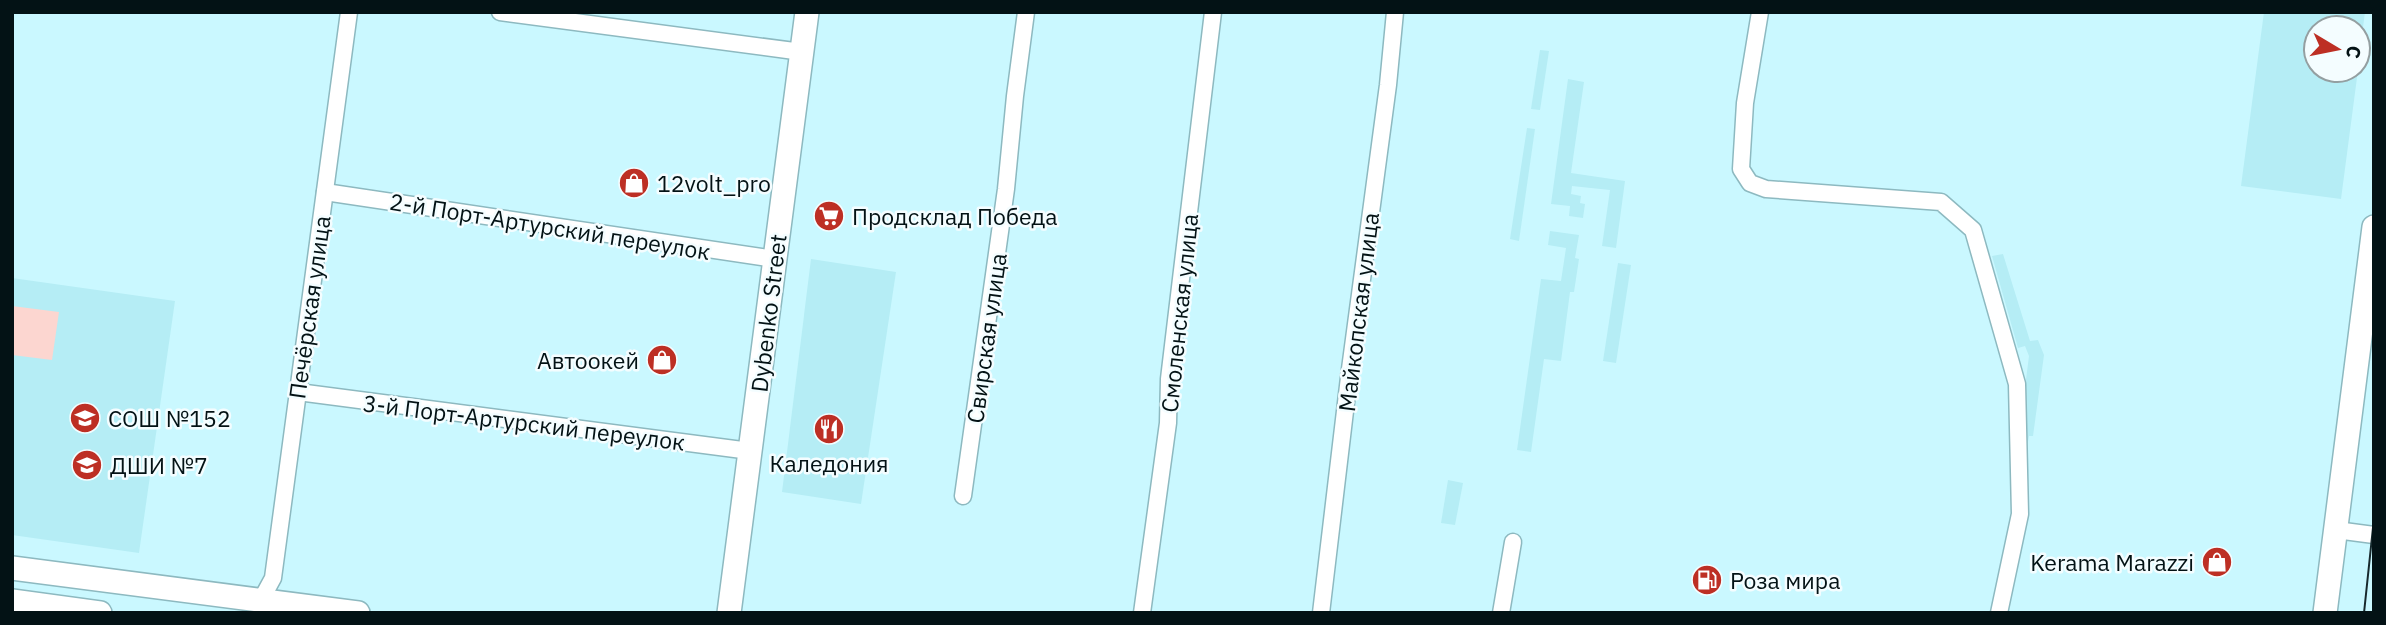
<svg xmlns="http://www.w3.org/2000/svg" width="2386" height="625" viewBox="0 0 2386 625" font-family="'IBM Plex Sans',sans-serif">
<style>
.built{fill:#b5edf5}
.garden{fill:#fcd6d0}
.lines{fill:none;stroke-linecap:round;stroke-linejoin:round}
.street-casing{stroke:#8db9c0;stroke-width:19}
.secondary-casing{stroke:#8db9c0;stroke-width:26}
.street{stroke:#fff;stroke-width:16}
.secondary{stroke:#fff;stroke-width:23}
.tram{stroke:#17292d;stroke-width:2}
.labels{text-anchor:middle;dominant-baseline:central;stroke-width:5;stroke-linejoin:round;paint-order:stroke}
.poi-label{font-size:23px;fill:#031215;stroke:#f4fdff;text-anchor:start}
.street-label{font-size:23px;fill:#031215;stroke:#f4fdff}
</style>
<rect width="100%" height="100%" fill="#caf8ff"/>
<g class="built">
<path d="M2264,12H2365L2358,66V28H2316V70H2358L2341,199L2241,186Z"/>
<path d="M1540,50L1549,51L1540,110L1531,109Z"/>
<path d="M1568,79L1584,82L1571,173L1625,181L1616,248L1602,246L1610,190L1572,186L1571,194L1581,196L1580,203L1585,204L1583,218L1569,216L1570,206L1551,204Z"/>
<path d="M1527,128L1535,129L1519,241L1510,239Z"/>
<path d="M1550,231L1579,235L1575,258L1579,259L1574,292H1570L1561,361L1544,359L1531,452L1517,450L1541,279L1561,281L1566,248L1548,245Z"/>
<path d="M2003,254L2030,341L2038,340L2044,355L2033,436H2029L2026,452L2017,450L2029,356L2025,346L2018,348L1992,256Z"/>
<path d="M811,259L896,272L861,504L782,492Z"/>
<path d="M1618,263L1631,265L1616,363L1603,361Z"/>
<path d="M12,278L175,301L139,553L12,535Z"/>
<path d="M1448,480L1463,483L1455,525L1441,523Z"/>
</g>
<path class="garden" d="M12,306L59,312L52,360L12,355Z"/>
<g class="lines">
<g class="street-casing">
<g id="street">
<path d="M500,12L802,52"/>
<path d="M1760,12L1745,103L1741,169L1750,183L1766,189L1941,202L1973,230L2017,384L2020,514L1999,613"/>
<path d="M325,192L775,259"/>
<path d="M298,392L750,451"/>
<path d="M963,496L1006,189L1015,96L1026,12"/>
<path d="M2336,530L2374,535"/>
<path d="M261,600L273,578L349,12"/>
<path d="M1142,613L1168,423L1169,379L1213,12"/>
<path d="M1321,613L1350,369L1388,85L1395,12"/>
<path d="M1501,613L1513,542"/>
</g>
</g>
<g class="secondary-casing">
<g id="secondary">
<path d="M12,568L358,613"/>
<path d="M12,601L100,613"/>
<path d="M729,613L807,12"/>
<path d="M2325,613L2374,227"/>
</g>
</g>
<use href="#street" class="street"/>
<use href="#secondary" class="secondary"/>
<path class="tram" d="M2364,613L2374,518"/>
</g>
<defs>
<g id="shop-disc" transform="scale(1.575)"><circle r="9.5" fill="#bd2f24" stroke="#f4fdff"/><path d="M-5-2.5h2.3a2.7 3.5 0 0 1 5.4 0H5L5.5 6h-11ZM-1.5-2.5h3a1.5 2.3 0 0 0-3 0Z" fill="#fff"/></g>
<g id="supermarket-disc" transform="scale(1.575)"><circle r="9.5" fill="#bd2f24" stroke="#f4fdff"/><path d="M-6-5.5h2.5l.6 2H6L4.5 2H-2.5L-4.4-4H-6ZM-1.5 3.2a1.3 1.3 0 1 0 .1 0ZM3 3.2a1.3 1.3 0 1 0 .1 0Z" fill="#fff"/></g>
<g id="school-disc" transform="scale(1.575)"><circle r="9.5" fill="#bd2f24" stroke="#f4fdff"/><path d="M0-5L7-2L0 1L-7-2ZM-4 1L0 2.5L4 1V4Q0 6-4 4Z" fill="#fff"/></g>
<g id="restaurant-disc" transform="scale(1.575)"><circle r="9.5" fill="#bd2f24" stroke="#f4fdff"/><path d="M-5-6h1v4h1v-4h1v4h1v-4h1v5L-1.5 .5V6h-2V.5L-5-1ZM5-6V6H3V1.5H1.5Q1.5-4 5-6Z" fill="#fff"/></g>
<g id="fuel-disc" transform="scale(1.575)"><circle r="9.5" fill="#bd2f24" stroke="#f4fdff"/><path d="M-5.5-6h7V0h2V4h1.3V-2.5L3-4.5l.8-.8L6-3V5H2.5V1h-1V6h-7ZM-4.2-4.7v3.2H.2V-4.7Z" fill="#fff"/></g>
</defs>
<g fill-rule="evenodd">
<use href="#shop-disc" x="634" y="183"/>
<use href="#supermarket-disc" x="829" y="216"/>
<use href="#shop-disc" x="662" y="360"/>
<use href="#school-disc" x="85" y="418"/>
<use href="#restaurant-disc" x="829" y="429"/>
<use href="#school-disc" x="87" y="465"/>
<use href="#shop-disc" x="2217" y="562"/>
<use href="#fuel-disc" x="1707" y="580"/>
</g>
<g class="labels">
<g class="poi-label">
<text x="657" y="183">12volt_pro</text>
<text x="852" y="216">Продсклад Победа</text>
<text x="639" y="360" text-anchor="end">Автоокей</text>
<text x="108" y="418">СОШ №152</text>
<text x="829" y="463" text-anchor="middle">Каледония</text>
<text x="110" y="465">ДШИ №7</text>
<text x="2194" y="562" text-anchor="end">Kerama Marazzi</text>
<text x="1730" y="580">Роза мира</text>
</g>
<g class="street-label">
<text transform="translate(550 226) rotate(9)">2-й Порт-Артурский переулок</text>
<text transform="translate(309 307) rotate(-82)">Печёрская улица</text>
<text transform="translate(1358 312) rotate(-83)">Майкопская улица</text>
<text transform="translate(768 313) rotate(-83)">Dybenko Street</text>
<text transform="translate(1179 313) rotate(-84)">Смоленская улица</text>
<text transform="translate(986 338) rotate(-82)">Свирская улица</text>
<text transform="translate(524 422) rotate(7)">3-й Порт-Артурский переулок</text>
</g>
</g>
<rect width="2386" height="625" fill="none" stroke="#031215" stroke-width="28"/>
<g transform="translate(2337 49) rotate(100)"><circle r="33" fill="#f4fdff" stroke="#949fa1" stroke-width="2"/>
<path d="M0-5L12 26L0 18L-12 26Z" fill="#bd2f24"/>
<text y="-10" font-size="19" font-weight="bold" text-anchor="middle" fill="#031215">С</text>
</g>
</svg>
